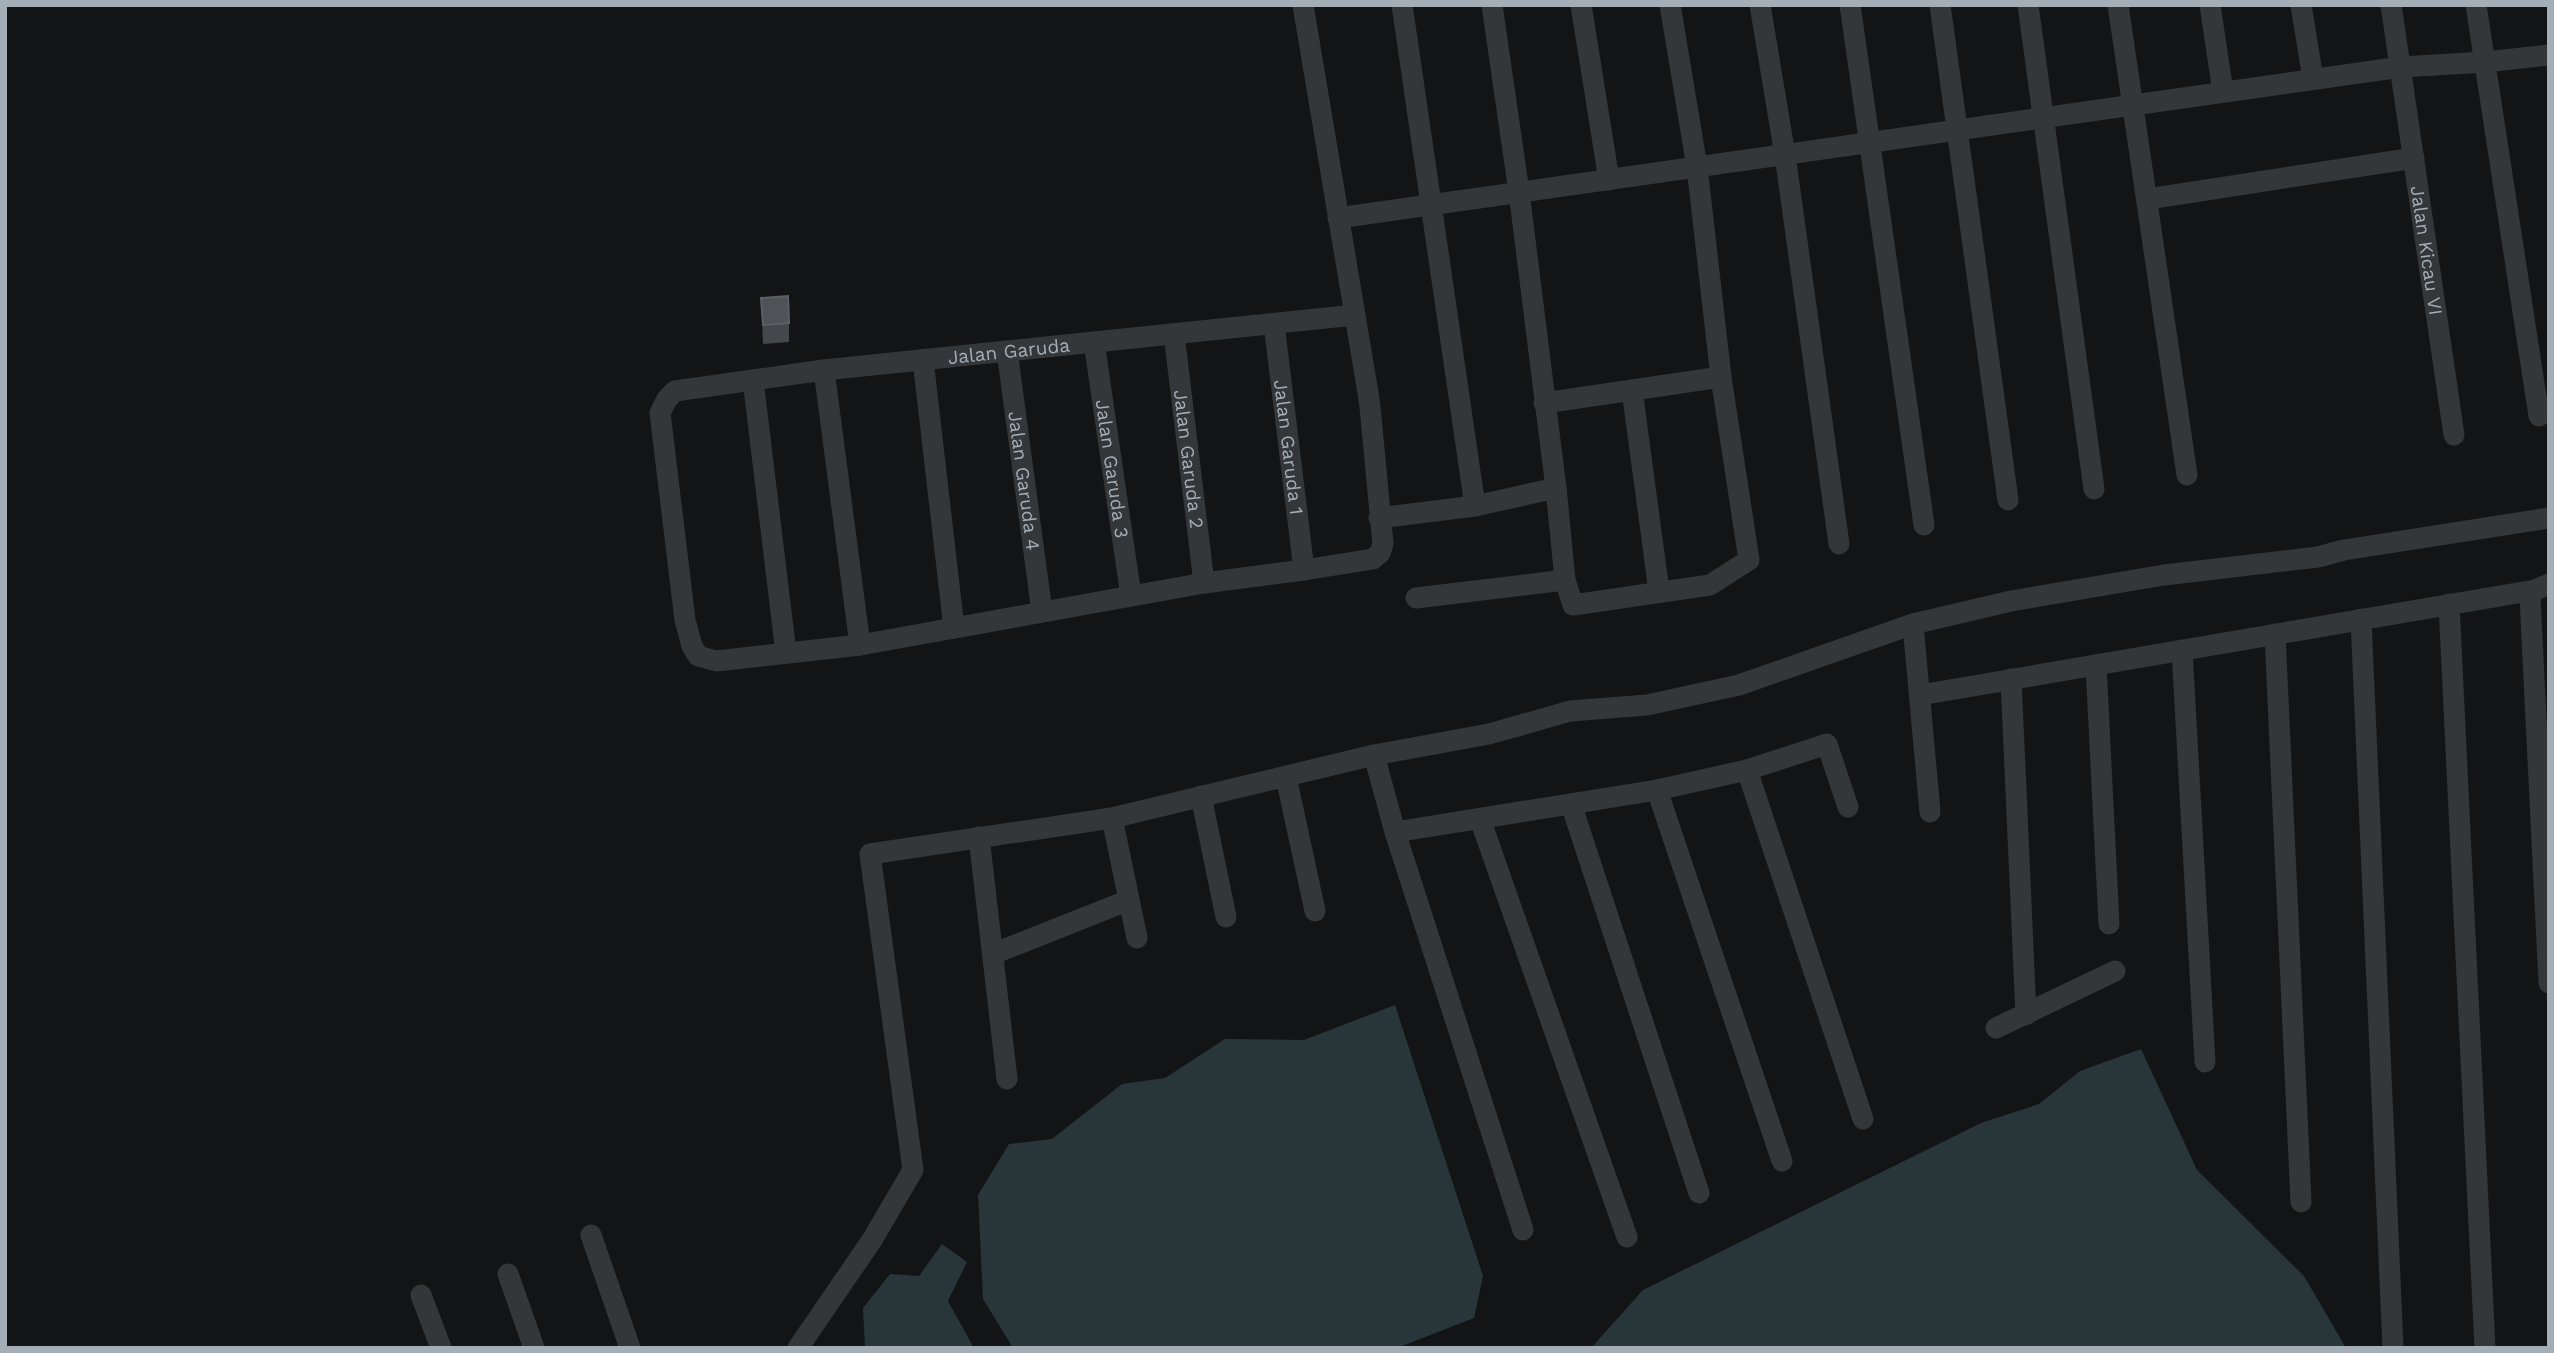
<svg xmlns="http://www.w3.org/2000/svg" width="2554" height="1353" viewBox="0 0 2554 1353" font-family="'Work Sans',sans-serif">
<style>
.water{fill:#28363a}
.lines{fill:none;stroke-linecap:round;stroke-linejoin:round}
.minor{stroke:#34373a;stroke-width:21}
.wall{fill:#44474b}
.building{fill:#4f5257;stroke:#5c6066;stroke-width:2}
.labels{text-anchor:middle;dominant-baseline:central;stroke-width:7;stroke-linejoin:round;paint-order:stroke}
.street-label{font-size:19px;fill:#a4aeb7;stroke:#0e0f10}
</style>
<rect width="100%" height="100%" fill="#131415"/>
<g class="water">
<path d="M1395,1005L1483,1276L1474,1318L1397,1348H1013L983,1299L978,1195L1009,1144L1052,1139L1122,1084L1165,1078L1225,1039L1304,1040Z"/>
<path d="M2141,1049L2197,1170L2304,1276L2346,1348H1591L1643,1290L1981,1123L2039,1104L2080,1071Z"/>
<path d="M942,1244L967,1262L948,1301L974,1348H865L863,1308L890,1274L919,1276Z"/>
</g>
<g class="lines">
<g class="minor">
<path id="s1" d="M1303,5L1368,393L1370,407L1383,544L1380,553L1373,559L1304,570L1204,583L860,645L716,661L698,656L692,646L685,620L660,413L667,399L675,391L824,370L1355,315"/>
<path d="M1402,5L1475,506"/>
<path d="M1492,5L1519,192L1556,488L1565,580L1573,605L1710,585L1749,560L1721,377L1697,167L1670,5"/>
<path d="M1581,5L1609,180"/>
<path d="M1760,5L1785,155L1839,544"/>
<path d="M1850,5L1924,525"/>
<path d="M1940,5L2008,500"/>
<path d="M2028,5L2094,489"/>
<path d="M2118,5L2187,475"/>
<path d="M2210,5L2223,92"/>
<path d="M2301,5L2313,79"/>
<path id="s2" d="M2391,5L2454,435"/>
<path d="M2476,5L2539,416"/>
<path d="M2148,199L2414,158"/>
<path d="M1338,218L2401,67L2485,62L2549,55"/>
<path id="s3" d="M1274,324L1304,570"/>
<path id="s4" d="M1174,334L1204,583"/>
<path id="s5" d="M1094,342L1131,596"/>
<path id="s6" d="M1007,351L1042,612"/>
<path d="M923,360L954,628"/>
<path d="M824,370L860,645"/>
<path d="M753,380L786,653"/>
<path d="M1632,390L1659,591"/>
<path d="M1544,403L1721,377"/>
<path d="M1379,518L1475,506L1556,488"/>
<path d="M2549,584L2535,590L2530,597L2549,983"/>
<path d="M1416,598L1565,580"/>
<path d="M2449,604L2485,1348"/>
<path d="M2361,619L2393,1348"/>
<path d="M1913,624L1930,812"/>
<path d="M2275,634L2301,1202"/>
<path d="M2182,650L2205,1062"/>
<path d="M2096,665L2109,924"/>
<path d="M2011,679L2026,1015"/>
<path d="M1920,695L2535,590"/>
<path d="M1374,755L1395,832L1523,1230"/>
<path d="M1747,770L1863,1119"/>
<path d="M1286,777L1315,911"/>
<path d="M1657,790L1782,1161"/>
<path d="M1201,796L1226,917"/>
<path d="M1571,804L1699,1193"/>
<path d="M1112,818L1137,938"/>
<path d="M1480,819L1627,1237"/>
<path d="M1395,832L1657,790L1747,770L1827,744L1848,807"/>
<path d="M979,837L1007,1079"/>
<path d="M993,954L1129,900"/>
<path d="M1996,1028L2115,971"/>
<path d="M591,1235L630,1348"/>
<path d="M508,1274L534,1348"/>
<path d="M421,1295L441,1348"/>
<path d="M798,1348L872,1240L913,1170L870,854L1112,818L1374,755L1489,734L1570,711L1647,705L1739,685L1913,624L2011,601L2164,575L2318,557L2344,550L2549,518"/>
</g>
</g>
<path class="wall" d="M761,298L789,323V342L763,344Z"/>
<path class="building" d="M788,296L789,323L763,325L761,298Z"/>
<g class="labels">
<g class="street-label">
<text stroke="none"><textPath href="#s2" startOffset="248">Jalan Kicau VI</textPath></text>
<text stroke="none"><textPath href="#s1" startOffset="1858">Jalan Garuda</textPath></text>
<text stroke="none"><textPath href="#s3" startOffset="124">Jalan Garuda 1</textPath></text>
<text stroke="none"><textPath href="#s4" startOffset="126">Jalan Garuda 2</textPath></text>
<text stroke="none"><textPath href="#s5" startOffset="128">Jalan Garuda 3</textPath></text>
<text stroke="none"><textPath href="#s6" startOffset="131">Jalan Garuda 4</textPath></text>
</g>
</g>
<rect width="2554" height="1353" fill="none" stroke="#a4aeb7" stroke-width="14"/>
</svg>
